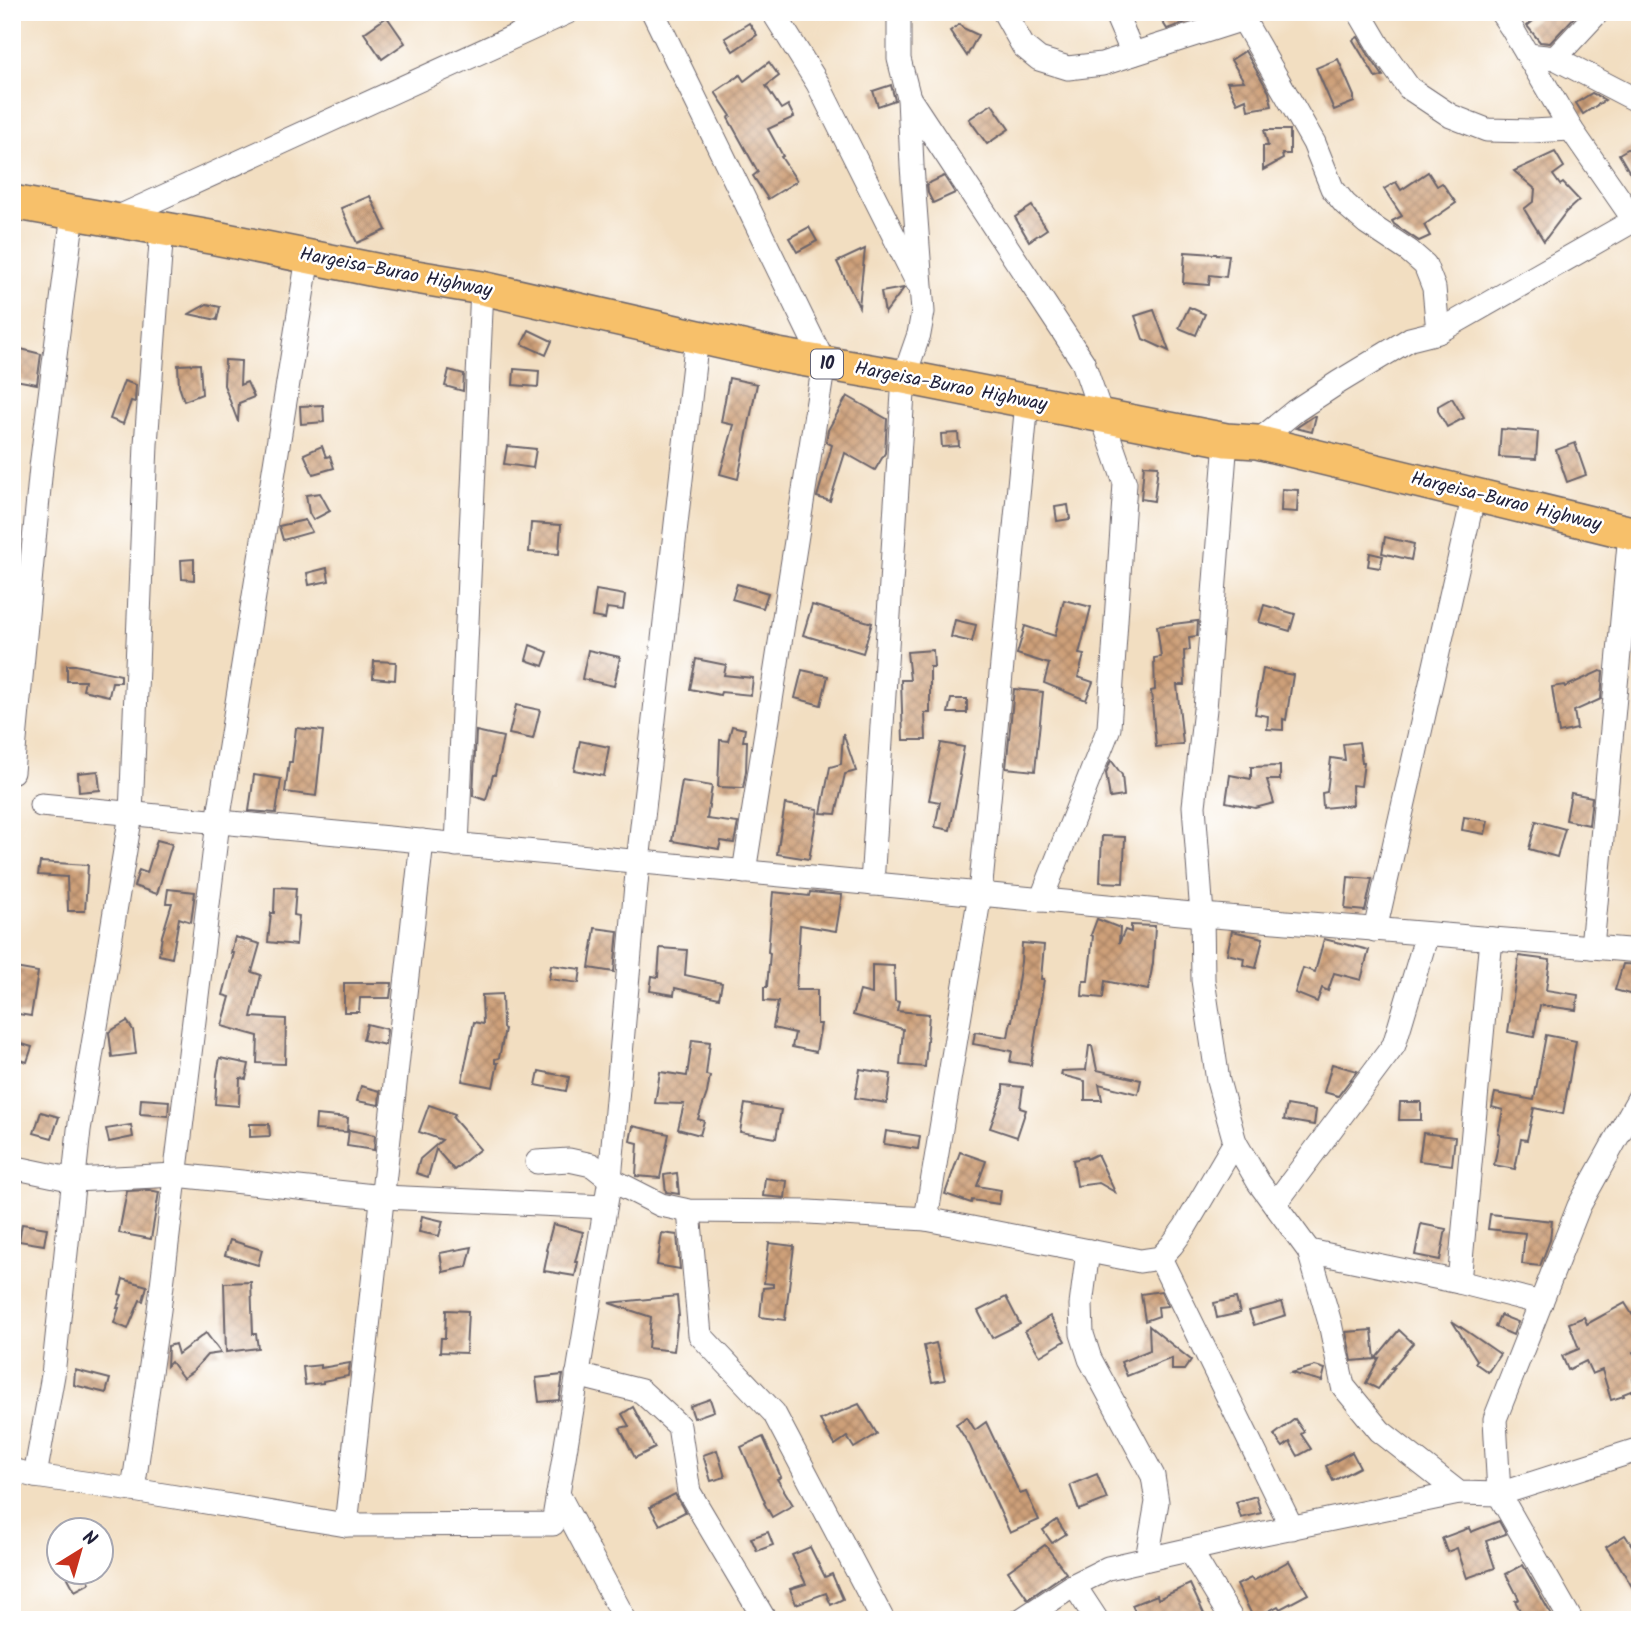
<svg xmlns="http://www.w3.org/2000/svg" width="1652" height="1632" viewBox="0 0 1652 1632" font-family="Kalam,sans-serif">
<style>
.building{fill:url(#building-cross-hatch)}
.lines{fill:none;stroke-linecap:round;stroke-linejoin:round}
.minor-casing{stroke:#6b646a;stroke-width:25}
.highway-casing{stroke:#6b646a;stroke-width:36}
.minor{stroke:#fff;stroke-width:23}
.highway{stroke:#f7c06b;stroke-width:33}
.labels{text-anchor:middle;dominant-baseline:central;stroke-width:5;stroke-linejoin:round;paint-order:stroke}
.shield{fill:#fff;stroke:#646476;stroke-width:2}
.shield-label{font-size:18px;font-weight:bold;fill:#22223b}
.street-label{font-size:19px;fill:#22223b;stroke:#fff}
</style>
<defs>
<pattern id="building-cross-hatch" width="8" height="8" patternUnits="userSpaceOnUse" patternTransform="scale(1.75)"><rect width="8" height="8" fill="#cea079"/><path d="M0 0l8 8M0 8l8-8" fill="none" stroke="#a78264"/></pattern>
</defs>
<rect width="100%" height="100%" fill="#fff"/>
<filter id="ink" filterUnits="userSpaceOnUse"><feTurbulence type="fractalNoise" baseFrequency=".0143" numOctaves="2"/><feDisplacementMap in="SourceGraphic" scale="14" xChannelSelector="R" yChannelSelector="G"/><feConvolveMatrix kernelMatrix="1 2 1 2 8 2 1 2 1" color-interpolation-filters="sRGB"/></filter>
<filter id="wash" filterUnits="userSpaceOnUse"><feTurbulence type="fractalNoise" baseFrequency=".00686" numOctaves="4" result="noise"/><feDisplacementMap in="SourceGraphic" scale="28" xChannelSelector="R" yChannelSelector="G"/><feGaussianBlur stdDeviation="1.57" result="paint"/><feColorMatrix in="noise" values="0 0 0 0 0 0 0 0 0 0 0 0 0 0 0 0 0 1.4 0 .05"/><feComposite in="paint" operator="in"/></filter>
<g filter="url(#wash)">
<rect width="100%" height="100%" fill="#f2dec1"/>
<g id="blocks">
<g class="building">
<path d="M1177,12H1214L1167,29L1162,21Z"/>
<path d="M1544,12H1579L1550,43L1540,42L1527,26Z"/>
<path d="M387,17L405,43L382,59L364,33Z"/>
<path d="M749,23L757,35L733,51L725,38Z"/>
<path d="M960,24L963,28L978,35L967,56L950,31Z"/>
<path d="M1358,37L1368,54L1383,76L1376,78L1353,40Z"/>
<path d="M1245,51L1269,92L1272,106L1248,110L1246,99L1237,103L1227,82L1244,81L1231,60Z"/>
<path d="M1338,59L1354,96V102L1334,110L1316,68Z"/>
<path d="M769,62L779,76L766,86L781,109L788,105L794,117L768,129L783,156L781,157L797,181L768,199L753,176L758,172L728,118L731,116L715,92L740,75L744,81Z"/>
<path d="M891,85L895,100L878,106L873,91Z"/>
<path d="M1592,93L1605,100L1583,114L1576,103Z"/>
<path d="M992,104L1009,129L987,144L969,119Z"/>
<path d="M1264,130H1290V154H1282L1283,159L1263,170V146H1268Z"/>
<path d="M1640,142V190L1619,154Z"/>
<path d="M1555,152L1564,167L1553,175L1560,185L1563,183L1579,200L1566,212L1544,241L1524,209L1534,201L1535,189L1514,171Z"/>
<path d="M1428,172L1437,186L1442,183L1456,203L1424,225L1430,236L1419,241L1394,224L1392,221L1402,216L1384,189L1396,182L1401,190Z"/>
<path d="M944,176L955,193L933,203L928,193L927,184Z"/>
<path d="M370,196L386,230L357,243L341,208Z"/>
<path d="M1032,206L1047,229L1029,241L1015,217Z"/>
<path d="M809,227L817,241L797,252L789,238Z"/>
<path d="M865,249L862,277L859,307L837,262Z"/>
<path d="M1185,252L1229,255L1226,277L1210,275L1209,285L1183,283Z"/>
<path d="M904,288L885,313L881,292Z"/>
<path d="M207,304L220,307L217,320L189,314Z"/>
<path d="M1189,307L1205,314L1196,335L1179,328Z"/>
<path d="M1154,310L1169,351L1143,339L1135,316Z"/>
<path d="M529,330L552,341L546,355L522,344Z"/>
<path d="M21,349L41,354L37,384L15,380Z"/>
<path d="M225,360L241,361L240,385L247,382L254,397L239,403L238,422L224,385Z"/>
<path d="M200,364L202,394L184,401L179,386L178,365Z"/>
<path d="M514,369L539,371L538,387L513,385Z"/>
<path d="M449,370L464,374L463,391L445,386Z"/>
<path d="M729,378L757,384L738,479L720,474L734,425L721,422Z"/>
<path d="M124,381L136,385L135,402L131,401L123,424L110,419Z"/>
<path d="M847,396L887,419L885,453L875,470L845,453L830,501L817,497L832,445L826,442L828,430Z"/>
<path d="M1452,398L1464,418L1447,427L1438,411V406Z"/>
<path d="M323,405L324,422L301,424L300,406Z"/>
<path d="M1314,416H1316L1312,432L1296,428Z"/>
<path d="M1501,429L1538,432L1536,459L1499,457Z"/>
<path d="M958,433L959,446L942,447L941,434Z"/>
<path d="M1575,443L1586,475L1567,482L1556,450Z"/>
<path d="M322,446L326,457L330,456L334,468L313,474L304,454Z"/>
<path d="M507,446L536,449L533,468L504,464Z"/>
<path d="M1144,465L1158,466L1154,501L1141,499Z"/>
<path d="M1282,489L1298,490L1297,512L1281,511Z"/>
<path d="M320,493L330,511L313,520L309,513L306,495Z"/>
<path d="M1068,505L1070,519L1057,521L1055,507Z"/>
<path d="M305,520L312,532L283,540L279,526Z"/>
<path d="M531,523L561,525L559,554L529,552Z"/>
<path d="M1385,537L1414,544L1411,560L1382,553Z"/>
<path d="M1370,553L1383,556L1380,568L1368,566Z"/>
<path d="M194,559V580L182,579L181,560Z"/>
<path d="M327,568L329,581L309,585L307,573Z"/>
<path d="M737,584L768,593L763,608L732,599Z"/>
<path d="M596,590L625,595L623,610L607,608L605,619L592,617Z"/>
<path d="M1064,600L1091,607L1079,654L1084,655L1078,677L1093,682L1086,700L1044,683L1049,664L1017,654L1025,626L1055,636Z"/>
<path d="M812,605L872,623L863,653L803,635Z"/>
<path d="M1264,605L1295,614L1290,631L1259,622Z"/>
<path d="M955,620L976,625L972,642L951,637Z"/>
<path d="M1198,621L1197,636L1189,637L1190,650L1184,651L1185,685H1177L1183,744L1156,747L1151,691L1155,690L1154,658L1161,657L1157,626Z"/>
<path d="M530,645L548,652L543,666L526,660Z"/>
<path d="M588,650L620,657L614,686L582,679Z"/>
<path d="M933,650L934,667H930V713H925L926,740H903L901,680H910L907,652Z"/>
<path d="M696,659L726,665L724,675L753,678L751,695L721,692L720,695L690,689Z"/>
<path d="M374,661L396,662L395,680L373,678Z"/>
<path d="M67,665H75L121,675V682H112L109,696L83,690L85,681H67Z"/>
<path d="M1263,669L1293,675L1286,720L1283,719V730L1267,729L1268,716L1255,714Z"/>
<path d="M802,670L828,676L821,705L795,698Z"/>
<path d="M1600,671L1603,672L1601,699L1574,711L1577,729L1559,733L1552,687L1564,685L1565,687Z"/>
<path d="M1014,689L1043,692L1035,771L1006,768Z"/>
<path d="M951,699H967V713H948Z"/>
<path d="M516,705L540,710L533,739L509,734Z"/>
<path d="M732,726L745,729L743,741H747L746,771L743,788L718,787L720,740L728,741Z"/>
<path d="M296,728L323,731L316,796L285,792L289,762H292Z"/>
<path d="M476,731L503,737L495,775H493L486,800L473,796Z"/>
<path d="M843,733L856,771L845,774L836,814L821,813L830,767L841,764Z"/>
<path d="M580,741L609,747L604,776L574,770Z"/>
<path d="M1359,742L1362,762H1364L1361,786L1352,785L1353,805L1323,808L1322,793L1327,792L1331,758L1345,760L1343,744Z"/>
<path d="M941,743L964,747L959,775L961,776L950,830L935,827L940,802L929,800Z"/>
<path d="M1111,760L1122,775L1124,796L1110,798L1106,773Z"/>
<path d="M1280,766V780H1267L1274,803L1255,808L1226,802L1230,775L1251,779V767Z"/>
<path d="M98,771L100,790L79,792L78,773Z"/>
<path d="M254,775L281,779L276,813L249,811Z"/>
<path d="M682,781L712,786L707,819L738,823L734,843L721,841L719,849L672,841Z"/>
<path d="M1571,793L1592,797L1589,825L1566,820Z"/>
<path d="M785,804L818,809L809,859L777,854Z"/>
<path d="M1464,817L1488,821L1485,834L1462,830Z"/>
<path d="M1536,821L1565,829L1557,857L1529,849Z"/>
<path d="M1102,836L1125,837L1123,883L1100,882Z"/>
<path d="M157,840L172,844L157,894L134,886L139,870L147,873Z"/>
<path d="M40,862L88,865L85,911H68L67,877L38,875Z"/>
<path d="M1348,877L1372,879L1365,911L1345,909Z"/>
<path d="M275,887L296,888L294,915L299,916L296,945L268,942L271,913H274Z"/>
<path d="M168,889L195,892L191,922L179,918L172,958L159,955L162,936L172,903H166Z"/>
<path d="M773,892L809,896L810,892L842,895L836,931L800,925L796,990H817V1024H821L816,1052L792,1047L795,1033L773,1028L778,1002L764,1001V987H767L770,953L768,952Z"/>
<path d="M1097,919L1120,928L1119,943L1125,930L1131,932V925L1155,926L1153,963L1148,990L1105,981L1103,998L1082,996L1083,981H1088L1093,936L1091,935Z"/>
<path d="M595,928L618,931L614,972L589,968Z"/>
<path d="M1232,931L1263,938L1256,968L1243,965L1244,958L1227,954Z"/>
<path d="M235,937L260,944L252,972L261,975L251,1017L286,1019L285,1064L257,1063L258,1036L222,1026L230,997L223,995L234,953H231Z"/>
<path d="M1324,939L1369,950L1361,980L1334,973L1328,991L1322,988L1317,1002L1295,993L1303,968L1315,972Z"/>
<path d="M1022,943L1044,945L1041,979H1044L1031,1065L1010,1062L1012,1051L973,1044L975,1032L1008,1037L1011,1021H1012L1021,962Z"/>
<path d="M660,948L687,950L685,975L722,983L719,998L675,988L674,995L650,991L652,976L658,977Z"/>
<path d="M1519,956L1550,960L1546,990L1578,995L1576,1010L1540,1005L1534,1037L1508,1032Z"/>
<path d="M1623,964L1640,965V997L1615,990Z"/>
<path d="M551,965L581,969L579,983L549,979Z"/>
<path d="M872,965L894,966L895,1001L899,1002L897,1011L929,1014L925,1067L900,1065L903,1029L853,1015L860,991L872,994Z"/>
<path d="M15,968L38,972L31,1016L12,1013V986Z"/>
<path d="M344,983H392L390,998H360L359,1012H344Z"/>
<path d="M502,994L503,1028L505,1029L499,1058L495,1059V1063H498L493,1087L462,1081L474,1022L483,1024L482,995Z"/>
<path d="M127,1021L133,1030L136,1054L112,1057L109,1032Z"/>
<path d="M367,1024L387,1029L385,1045L363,1040Z"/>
<path d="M1546,1035L1576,1041L1563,1114L1534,1108L1527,1140L1521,1139L1515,1169L1494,1165L1500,1135L1498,1134L1503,1110L1492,1107L1495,1093L1534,1100Z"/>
<path d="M692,1040L710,1042L706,1075L710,1076L707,1093L698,1119L704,1121L700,1135L678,1129L684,1104L655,1103L660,1072L687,1076Z"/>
<path d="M12,1041L32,1047L27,1062L12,1057Z"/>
<path d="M1089,1046H1092L1097,1070L1141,1080L1138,1094L1099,1084L1102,1100H1085V1081L1061,1075L1062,1071L1086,1070Z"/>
<path d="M220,1058L249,1064L246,1079L240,1078L239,1106L215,1104L217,1074Z"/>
<path d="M1332,1064L1357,1071L1338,1096L1324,1092Z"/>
<path d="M860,1069L891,1074L887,1103L855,1098Z"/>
<path d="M539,1071L569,1077L566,1091L536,1085Z"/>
<path d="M1003,1085L1023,1087L1020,1108L1026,1110L1017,1137L990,1128L1003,1092Z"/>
<path d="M361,1086L380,1091L379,1105L357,1101Z"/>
<path d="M141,1099L169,1101L168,1116L140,1114Z"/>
<path d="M1400,1102H1421V1120H1399Z"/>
<path d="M745,1104L781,1110L776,1138L740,1132Z"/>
<path d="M429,1105L455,1114L453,1118L480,1149L454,1170L436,1149L428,1177L416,1173L420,1159L442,1140L419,1132Z"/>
<path d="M1287,1105L1316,1110L1314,1125L1284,1120Z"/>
<path d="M41,1112L59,1117L52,1138L34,1133Z"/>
<path d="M316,1115L348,1118L347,1132L315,1130Z"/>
<path d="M250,1124H269L270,1136L250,1137Z"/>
<path d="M131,1125L133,1137L109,1142L106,1129Z"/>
<path d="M633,1126L669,1134L660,1178L636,1176L638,1143L630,1141Z"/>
<path d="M349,1130L375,1135L374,1150L347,1146Z"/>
<path d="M886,1131L920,1136L918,1149L884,1144Z"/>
<path d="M1423,1133L1455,1137L1452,1165L1419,1161Z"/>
<path d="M960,1152L986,1161L977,1186L1001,1190L999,1204L972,1200L971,1203L945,1194Z"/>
<path d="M1097,1154L1115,1192L1099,1183L1077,1186L1073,1160L1086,1157L1087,1159Z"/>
<path d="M677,1173L679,1194L666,1192L664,1175Z"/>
<path d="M765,1178L787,1181L785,1198L763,1196Z"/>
<path d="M149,1190L159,1192L151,1239L119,1233L127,1191Z"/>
<path d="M1490,1214L1552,1221L1550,1240L1540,1266L1522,1264L1525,1233L1488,1229Z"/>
<path d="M422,1216L443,1221L439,1236L419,1232Z"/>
<path d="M22,1224L47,1228L44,1245L19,1241Z"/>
<path d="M553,1224L583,1232L575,1262H578L575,1276L544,1271L548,1251L546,1250Z"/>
<path d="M1421,1224L1446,1229L1440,1260L1415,1255Z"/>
<path d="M662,1233L677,1235L680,1269L657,1265Z"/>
<path d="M230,1240L262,1250L258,1265L225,1255Z"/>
<path d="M769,1243L794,1246L785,1320L760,1317L763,1288L773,1287V1284L764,1283Z"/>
<path d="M472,1247L467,1267L443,1272L440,1253Z"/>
<path d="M123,1279L147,1286L143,1301L140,1300L128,1329L114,1323L119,1308H117L122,1295L119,1294Z"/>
<path d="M251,1282L253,1334H256L258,1348L226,1352L224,1283Z"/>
<path d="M1161,1291L1168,1306L1158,1307L1159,1316L1145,1321L1141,1294Z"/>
<path d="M677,1296L679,1316H678L674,1351L648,1348L651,1317L609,1303Z"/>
<path d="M1006,1297L1020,1324L992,1338L978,1311Z"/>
<path d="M1236,1298L1240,1313L1217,1318L1214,1303Z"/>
<path d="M1282,1302L1286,1315L1254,1325L1249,1311Z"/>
<path d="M1625,1303L1640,1327V1348L1633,1352L1640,1364V1375L1633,1379L1636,1389L1623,1394L1624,1396L1611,1400L1602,1370L1592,1374L1586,1361L1568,1370L1562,1356L1579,1349L1569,1323L1584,1317L1587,1324Z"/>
<path d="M446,1310L468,1311L466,1353L440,1352L441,1338H445Z"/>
<path d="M1500,1315L1518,1322L1513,1335L1495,1327Z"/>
<path d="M1050,1316L1065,1341L1040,1356L1025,1331Z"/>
<path d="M1452,1321L1500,1354L1488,1372L1475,1363L1477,1360Z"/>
<path d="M1149,1326L1191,1360L1184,1370H1172V1358L1127,1376L1121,1362L1150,1350Z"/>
<path d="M1372,1330L1375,1359L1352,1361L1346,1332Z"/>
<path d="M1399,1330L1413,1343L1392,1368H1394L1378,1389L1366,1383L1379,1358L1375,1359Z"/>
<path d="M206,1333L221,1353L207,1355L193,1371L183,1378L171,1362L167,1366L168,1346L175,1344L178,1354Z"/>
<path d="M936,1343L945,1380L932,1382L924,1346Z"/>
<path d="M350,1363L348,1376L323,1381V1383L305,1385L303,1367L321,1365V1368Z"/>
<path d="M1315,1366L1325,1369L1322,1381L1291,1373Z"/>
<path d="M75,1370L110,1379L106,1393L74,1385Z"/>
<path d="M563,1375L559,1400L539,1402L536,1378Z"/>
<path d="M710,1399L714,1411L694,1418L690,1406Z"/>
<path d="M859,1404L877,1434L854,1448L847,1437L835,1445L820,1420Z"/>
<path d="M633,1407L655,1448L635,1458L620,1428L629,1426L622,1414Z"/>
<path d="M967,1417L975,1430L986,1422L1020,1494L1026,1492L1039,1520L1010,1533L970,1446L956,1424Z"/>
<path d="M1295,1419L1304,1432L1301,1434L1311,1449L1298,1456L1290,1442L1283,1447L1274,1435Z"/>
<path d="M763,1437L781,1477L777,1479L793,1505L772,1517L764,1503L765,1502L741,1447Z"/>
<path d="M717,1450L725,1477L711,1481L703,1455Z"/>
<path d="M1352,1452L1360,1467L1333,1481L1326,1466Z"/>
<path d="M1097,1474L1107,1499L1079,1510L1070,1485Z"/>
<path d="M675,1494L685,1512L660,1525L650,1507Z"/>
<path d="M1256,1496L1261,1513L1241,1518L1236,1502Z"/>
<path d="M1057,1520L1066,1534L1052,1543L1043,1530Z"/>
<path d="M1499,1521L1506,1534L1486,1541L1495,1568L1467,1578L1457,1548L1447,1552L1442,1538L1469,1528L1471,1532Z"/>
<path d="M768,1532L773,1545L757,1551L751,1538Z"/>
<path d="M1625,1535L1640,1558V1600L1616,1560H1615L1606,1547Z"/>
<path d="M1045,1545L1066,1573L1028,1599L1008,1571Z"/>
<path d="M810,1547L825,1577L832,1574L843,1599L831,1605L826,1593L796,1604L790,1589L806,1584L792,1555Z"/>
<path d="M1289,1561L1308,1594L1280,1609L1278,1606L1254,1619L1237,1585L1251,1578L1253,1581Z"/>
<path d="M1523,1565L1552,1616L1545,1620H1525L1515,1601L1519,1599L1506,1574Z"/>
<path d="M80,1572H85L90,1583L75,1591L68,1578Z"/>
<path d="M1190,1584L1207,1620H1139L1132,1605L1157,1595L1158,1599Z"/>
</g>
</g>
</g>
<g filter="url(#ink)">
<use href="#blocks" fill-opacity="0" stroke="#6b646a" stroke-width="2"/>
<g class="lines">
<g class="minor-casing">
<g id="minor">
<path d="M653,12L824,363L744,872"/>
<path d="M773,12L818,84L917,282"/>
<path d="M1004,12L1023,46L1039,59L1068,68L1102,64L1243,19"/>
<path d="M1115,12L1133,54"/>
<path d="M1239,12L1314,143L1332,188L1345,204L1367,223L1409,251L1425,265L1434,288L1438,332"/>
<path d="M1359,12L1379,46L1409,88L1451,116L1487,130L1532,131L1571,129"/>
<path d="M1501,12L1511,27L1571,129L1634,220"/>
<path d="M1528,55L1555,58L1640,102"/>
<path d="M1555,58L1598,12"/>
<path d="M909,98L1083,362L1125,483L1109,728L1041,900"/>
<path d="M112,220L568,12"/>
<path d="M1226,440L1205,709L1194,806L1202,915L1203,980L1218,1081L1235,1142L1259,1183L1309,1251L1330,1323L1343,1386L1380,1431L1459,1493L1499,1494L1495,1419L1579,1206L1640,1096"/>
<path d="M1257,442L1295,411L1339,382L1410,339L1438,332L1640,217"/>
<path d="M12,772L41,467L73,213"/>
<path d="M41,805L1202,915L1640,951"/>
<path d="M457,845L482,288"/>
<path d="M872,884L904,377L919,334L923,312L912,166L909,98L899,59V12"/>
<path d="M1375,930L1474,494"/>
<path d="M1592,947L1630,533"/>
<path d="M537,1162L569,1160L592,1165L610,1179L661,1205L689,1211L809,1212L926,1219L1140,1261L1160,1258L1172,1245L1185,1227L1235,1142"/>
<path d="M12,1167L74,1180L176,1175L383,1197L605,1207"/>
<path d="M1275,1204L1394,1045L1427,934"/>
<path d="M689,1211L700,1335L774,1413L883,1620"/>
<path d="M926,1219L980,894L1027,402"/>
<path d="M1088,1251L1081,1305L1082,1334L1090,1359L1153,1476L1157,1502L1147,1559"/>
<path d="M1309,1251L1459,1282L1541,1303"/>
<path d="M1160,1258L1292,1528"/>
<path d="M1459,1282L1491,939"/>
<path d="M577,1375L641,1391L679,1426L689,1492L765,1620"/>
<path d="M12,1470L35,1476L133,1490L346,1525L553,1524L610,1179L638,862L697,337"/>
<path d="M35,1476L53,1375L79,1130L131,814L146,444L162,229"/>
<path d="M133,1490L159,1310L218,822L308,257"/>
<path d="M558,1494L625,1620"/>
<path d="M346,1525L422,841"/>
<path d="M1190,1550L1232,1620"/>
<path d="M1074,1585L1097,1620"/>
<path d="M1021,1620L1074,1585L1108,1568L1245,1537L1459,1493"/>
<path d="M1571,1620L1499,1494L1640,1449"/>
</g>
</g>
<g class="highway-casing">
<path id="highway" d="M12,202L216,238L380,271L482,288L778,355L904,377L1226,440L1257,442L1640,535"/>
</g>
<use href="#minor" class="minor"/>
<use href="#highway" class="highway"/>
</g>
</g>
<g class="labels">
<rect class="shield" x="811" y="349.5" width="32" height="29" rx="5"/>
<g class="shield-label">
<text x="827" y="364">10</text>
</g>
<g class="street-label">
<text transform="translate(396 273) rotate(11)">Hargeisa-Burao Highway</text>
<text transform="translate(951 387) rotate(11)">Hargeisa-Burao Highway</text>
<text transform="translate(1506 502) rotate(14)">Hargeisa-Burao Highway</text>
</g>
</g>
<rect width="1652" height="1632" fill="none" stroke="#fff" stroke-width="42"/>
<g transform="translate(80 1551) rotate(37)"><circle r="33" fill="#ffffff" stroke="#a7a7b1" stroke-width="2"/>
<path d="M0-5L12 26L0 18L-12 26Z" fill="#c8321e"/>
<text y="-10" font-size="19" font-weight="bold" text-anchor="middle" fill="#22223b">N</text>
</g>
</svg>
